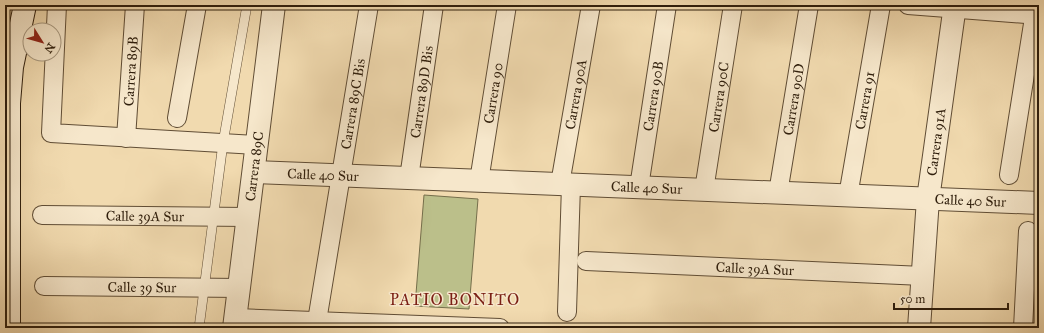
<svg xmlns="http://www.w3.org/2000/svg" width="1044" height="333" viewBox="0 0 1044 333" font-family="'IM FELL Great Primer',serif">
<style>
.green{fill:#bbbf8a;stroke:#756e4b}
.lines{fill:none;stroke-linecap:round;stroke-linejoin:round}
.service-casing{stroke:#604d35;stroke-width:10}
.minor-casing{stroke:#604d35;stroke-width:20}
.tertiary-casing{stroke:#604d35;stroke-width:24}
.secondary-casing{stroke:#2f1e0c;stroke-width:24}
.service{stroke:#f6e7cb;stroke-width:9}
.minor{stroke:#f6e7cb;stroke-width:18}
.tertiary{stroke:#f6e7cb;stroke-width:22}
.secondary{stroke:#f6e7cb;stroke-width:22}
.labels{text-anchor:middle;dominant-baseline:central;stroke-width:3;stroke-linejoin:round;paint-order:stroke}
.street-label{font-size:14px;fill:#2f1e0c;stroke:#f6e7cb}
.quarter-label{font-size:16px;letter-spacing:1px;fill:#7a1f14;stroke:#f6e7cb}
</style>
<rect width="100%" height="100%" fill="#f1daaf"/>
<filter id="stains"><feTurbulence type="fractalNoise" baseFrequency=".005" numOctaves="4"/><feColorMatrix values="0 0 0 0 .2 0 0 0 0 .09 0 0 0 0 .02 0 0 0 .5 -.17"/></filter>
<radialGradient id="worn" r=".72"><stop offset=".6" stop-color="#630" stop-opacity="0"/><stop offset="1" stop-color="#630" stop-opacity=".3"/></radialGradient>
<path class="green" d="M424,195L478,199L469,309L415,306Z"/>
<g class="lines">
<g class="service-casing">
<path id="service" d="M199,328L223,143L247,5"/>
</g>
<g class="minor-casing">
<g id="minor">
<path d="M57,5L51,133L257,145"/>
<path d="M908,5L1039,15"/>
<path d="M177,118L197,5"/>
<path id="s1" d="M126,138L135,5"/>
<path d="M1009,175L1036,5"/>
<path id="s2" d="M409,178L434,5"/>
<path id="s3" d="M479,181L507,5"/>
<path id="s4" d="M560,184L591,5"/>
<path id="s5" d="M639,187L667,5"/>
<path id="s6" d="M704,190L733,5"/>
<path id="s7" d="M778,193L809,5"/>
<path id="s8" d="M848,196L881,5"/>
<path id="s9" d="M42,215L248,217"/>
<path id="s10" d="M586,261L923,276"/>
<path id="s11" d="M44,286L240,288"/>
<path d="M567,312L571,185"/>
<path d="M236,318L500,328"/>
<path id="s12" d="M317,321L369,5"/>
<path d="M1023,328L1028,231"/>
</g>
</g>
<g class="tertiary-casing">
<g id="tertiary">
<path id="s13" d="M254,172L1039,203"/>
<path id="s14" d="M234,328L274,5"/>
<path id="s15" d="M919,328L928,199L955,5"/>
</g>
</g>
<g class="secondary-casing">
<path id="secondary" d="M9,328V103L12,67L25,5"/>
</g>
<use href="#service" class="service"/>
<use href="#minor" class="minor"/>
<use href="#tertiary" class="tertiary"/>
<use href="#secondary" class="secondary"/>
</g>
<g class="labels">
<g class="street-label">
<text stroke="none"><textPath href="#s1" startOffset="67">Carrera 89B</textPath></text>
<text stroke="none"><textPath href="#s2" startOffset="87">Carrera 89D Bis</textPath></text>
<text stroke="none"><textPath href="#s3" startOffset="89">Carrera 90</textPath></text>
<text stroke="none"><textPath href="#s4" startOffset="91">Carrera 90A</textPath></text>
<text stroke="none"><textPath href="#s5" startOffset="92">Carrera 90B</textPath></text>
<text stroke="none"><textPath href="#s6" startOffset="94">Carrera 90C</textPath></text>
<text stroke="none"><textPath href="#s7" startOffset="95">Carrera 90D</textPath></text>
<text stroke="none"><textPath href="#s8" startOffset="97">Carrera 91</textPath></text>
<text stroke="none"><textPath href="#s12" startOffset="220">Carrera 89C Bis</textPath></text>
<text stroke="none"><textPath href="#s15" startOffset="187">Carrera 91A</textPath></text>
<text stroke="none"><textPath href="#s14" startOffset="163">Carrera 89C</textPath></text>
<text stroke="none"><textPath href="#s13" startOffset="69">Calle 40 Sur</textPath></text>
<text stroke="none"><textPath href="#s13" startOffset="393">Calle 40 Sur</textPath></text>
<text stroke="none"><textPath href="#s13" startOffset="717">Calle 40 Sur</textPath></text>
<text stroke="none"><textPath href="#s9" startOffset="103">Calle 39A Sur</textPath></text>
<text stroke="none"><textPath href="#s10" startOffset="169">Calle 39A Sur</textPath></text>
<text stroke="none"><textPath href="#s11" startOffset="98">Calle 39 Sur</textPath></text>
</g>
<g class="quarter-label">
<text x="455" y="299">PATIO BONITO</text>
</g>
</g>
<rect width="1044" height="333" fill="none" stroke="#f1daaf" stroke-width="20"/>
<rect x="6" y="6" width="1032" height="321" fill="none" stroke="#2f1e0c" stroke-width="2"/>
<rect x="10" y="10" width="1024" height="313" fill="none" stroke="#2f1e0c"/>
<g transform="translate(42 42) rotate(127)"><circle r="19" fill="#f6e7cb" stroke="#a6977f"/>
<path d="M0-3L7 15L0 10L-7 15Z" fill="#8f2418"/>
<text y="-6" font-size="11" font-weight="bold" text-anchor="middle" fill="#2f1e0c">N</text>
</g>
<path d="M894 303v6h114v-6" fill="none" stroke="#2f1e0c" stroke-width="2"/>
<text x="900" y="303" font-size="12" fill="#2f1e0c" stroke="#f6e7cb" stroke-width="3" paint-order="stroke">50 m</text>
<rect width="100%" height="100%" filter="url(#stains)"/>
<rect width="100%" height="100%" fill="url(#worn)"/>
</svg>
